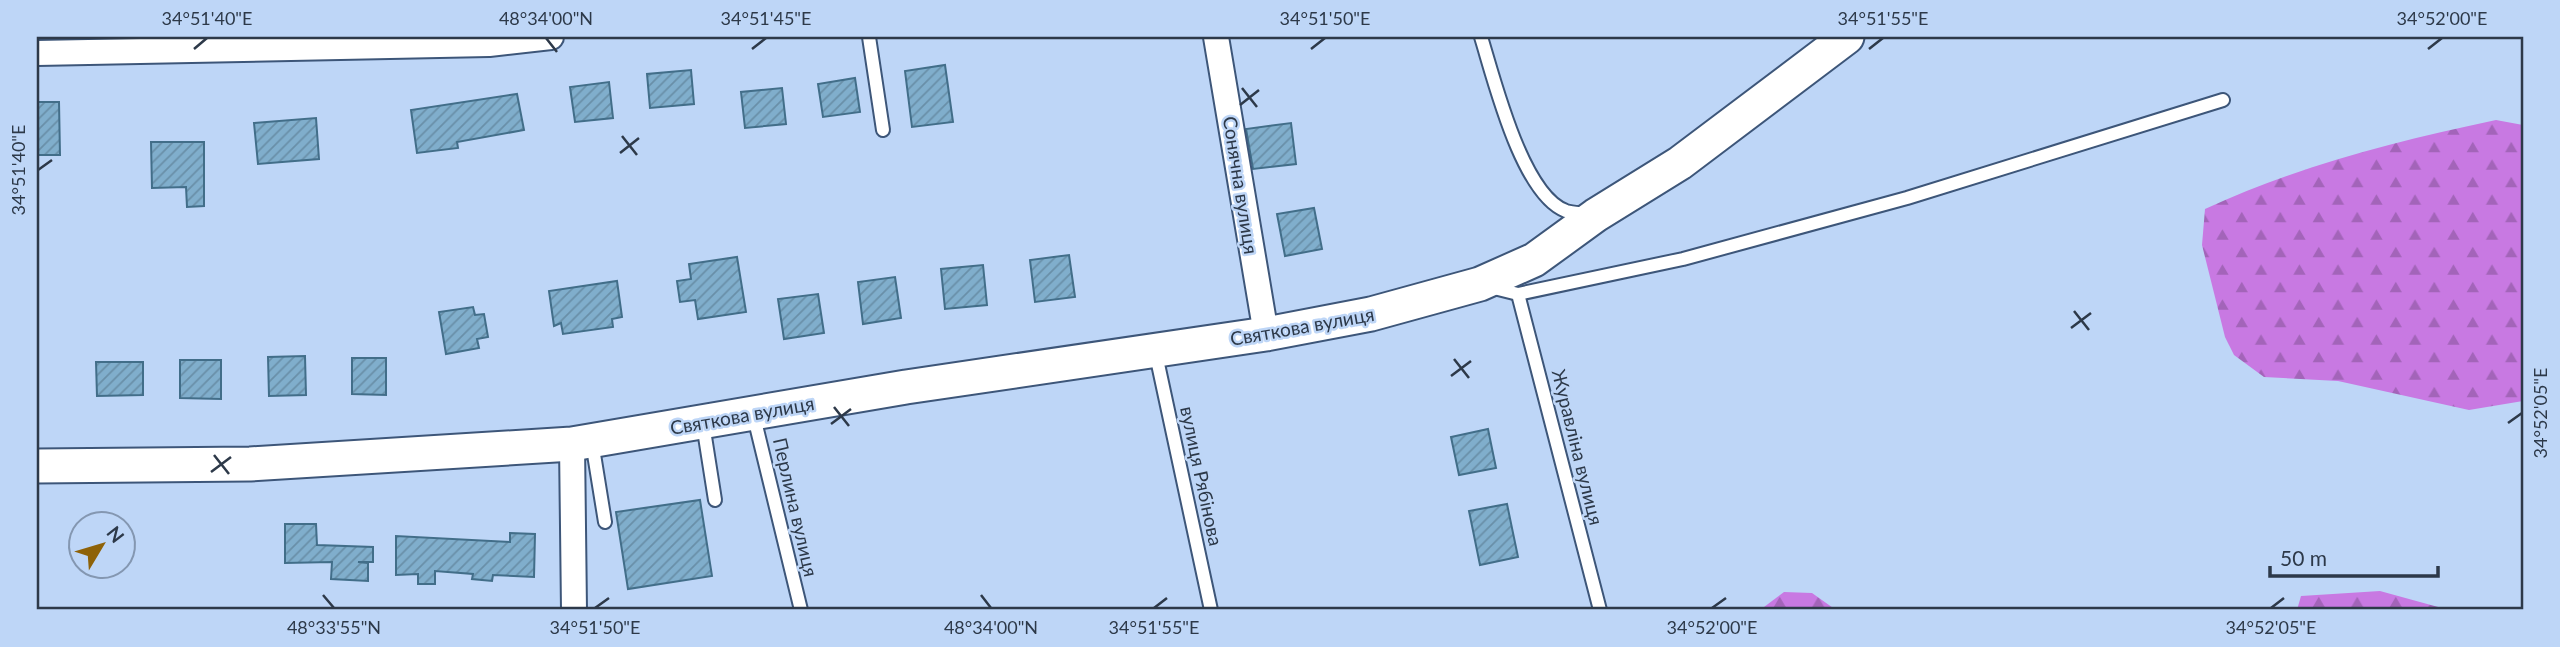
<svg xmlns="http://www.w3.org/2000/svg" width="2560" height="647" viewBox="0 0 2560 647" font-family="Lato,sans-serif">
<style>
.forest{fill:url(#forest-firs)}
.building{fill:url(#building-hatch);stroke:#426e89;stroke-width:2}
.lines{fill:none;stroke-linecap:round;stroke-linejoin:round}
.service-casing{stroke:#3d5679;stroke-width:16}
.minor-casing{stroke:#3d5679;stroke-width:28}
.secondary-casing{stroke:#3d5679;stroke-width:37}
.service{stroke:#fff;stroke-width:12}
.minor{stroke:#fff;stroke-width:24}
.secondary{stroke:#fff;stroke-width:33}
.ticks{fill:none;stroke:#2d3949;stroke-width:2.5}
.labels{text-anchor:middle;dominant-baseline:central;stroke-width:5;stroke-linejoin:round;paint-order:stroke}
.street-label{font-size:19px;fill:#2d3949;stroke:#bed6f7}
.neatline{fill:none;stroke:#2d3949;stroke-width:2.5}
.ticks-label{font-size:18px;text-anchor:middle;fill:#2d3949}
</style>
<defs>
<pattern id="forest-firs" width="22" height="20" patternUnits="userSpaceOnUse" patternTransform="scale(1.75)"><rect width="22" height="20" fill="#c879e2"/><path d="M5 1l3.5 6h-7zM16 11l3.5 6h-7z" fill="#a364b9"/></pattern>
<pattern id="building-hatch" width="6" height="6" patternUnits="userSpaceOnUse" patternTransform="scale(1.75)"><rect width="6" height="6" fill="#80aecc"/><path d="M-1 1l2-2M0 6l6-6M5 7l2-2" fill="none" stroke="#698fa8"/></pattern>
</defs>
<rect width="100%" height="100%" fill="#bed6f7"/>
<g class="forest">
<path d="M2496,120L2523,125V401L2469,410L2338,381L2264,377L2234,355L2225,337L2202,245L2205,209C2301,165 2393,142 2496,120Z"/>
<path d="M2380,591L2449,610H2297L2301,596Z"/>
<path d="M1784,592L1812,593L1836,610H1760Z"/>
</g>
<g class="building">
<path d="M945,65L953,122L912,127L905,71Z"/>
<path d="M691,70L694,104L650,108L647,74Z"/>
<path d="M855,78L860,112L823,117L818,84Z"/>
<path d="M609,82L613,118L575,122L570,87Z"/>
<path d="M782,88L786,124L745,128L741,92Z"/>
<path d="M517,94L524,130L457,142L458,148L417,153L411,110Z"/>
<path d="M37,102H59L60,155H37Z"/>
<path d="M316,118L319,159L258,164L254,123Z"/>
<path d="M1291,123L1296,164L1253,169L1246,129Z"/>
<path d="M151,142H204V206L187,207L186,187L152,188Z"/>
<path d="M1314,208L1322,249L1285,256L1277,214Z"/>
<path d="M1069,255L1075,297L1035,302L1030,260Z"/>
<path d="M737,257L746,312L698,319L695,300L680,302L677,281L691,279L689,264Z"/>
<path d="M983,265L987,305L945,309L941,269Z"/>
<path d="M895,277L901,318L863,324L858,282Z"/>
<path d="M617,281L622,317L612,319L613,327L563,334L561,323L554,326L549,291Z"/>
<path d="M818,294L824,333L784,339L778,299Z"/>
<path d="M473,307L475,315L484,314L488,337L477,339L479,348L446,354L439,312Z"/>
<path d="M305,356L306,395L269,396L268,357Z"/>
<path d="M352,358H386V395L352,394Z"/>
<path d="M180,360H221V399L180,398Z"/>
<path d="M96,362H143V395L97,396Z"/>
<path d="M1488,429L1496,468L1459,475L1451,437Z"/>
<path d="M700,500L712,576L628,589L616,512Z"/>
<path d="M1507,504L1518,557L1480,565L1469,511Z"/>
<path d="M285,524H316L317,545L373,547V562H358L368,563V581L331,579L332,562L285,563Z"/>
<path d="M510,533L535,534L534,577L493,575L492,581L472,579L473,574L435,571V584H418V574L396,575V536L510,542Z"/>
</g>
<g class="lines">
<g class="service-casing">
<g id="service">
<path d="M869,37L883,130"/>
<path d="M1481,37C1494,79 1522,195 1566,211C1572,213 1581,213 1588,214"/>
<path d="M1490,287L1518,294L1683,259L1907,198L2223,100"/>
<path d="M1518,294L1600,610"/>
<path d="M1155,350L1211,610"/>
<path d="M753,413L801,610"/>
<path d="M703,424L715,500"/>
<path d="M592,442L605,522"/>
</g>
</g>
<g class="minor-casing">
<g id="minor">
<path d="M1216,37L1266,334"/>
<path d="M37,53L489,44L551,37"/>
<path d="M572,444L574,610"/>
</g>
</g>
<g class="secondary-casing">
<path id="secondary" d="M37,466L250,464L572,444L906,387L1266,334L1371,314L1480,284L1534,260L1596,215L1680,163L1847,37"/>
</g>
<use href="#service" class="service"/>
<use href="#minor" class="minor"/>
<use href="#secondary" class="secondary"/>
</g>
<path class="ticks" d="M546,38L557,52M194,49L207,38M752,49L766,38M1311,49L1325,38M1869,49L1883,38M2428,49L2442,38M1242,88L1257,107M1240,105L1259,90M622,136L637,155M620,153L639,138M38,170L52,160M2074,311L2089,330M2071,328L2091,313M1454,359L1469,378M1451,376L1471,361M834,407L849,426M2508,423L2522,413M831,424L851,409M214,455L229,474M211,472L231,457M323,595L334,608M981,595L991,608M595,608L609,598M1154,608L1167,598M1712,608L1726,598M2271,608L2284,598"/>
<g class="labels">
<g class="street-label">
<text transform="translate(1241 185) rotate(81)">Сонячна вулиця</text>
<text transform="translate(1302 326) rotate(-10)">Святкова вулиця</text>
<text transform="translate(742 415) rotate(-10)">Святкова вулиця</text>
<text transform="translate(1578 447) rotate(76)">Журавліна вулиця</text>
<text transform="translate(1202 476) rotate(78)">вулиця Рябінова</text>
<text transform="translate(796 507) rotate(77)">Перлина вулиця</text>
</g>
</g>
<rect width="2560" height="647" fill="none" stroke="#bed6f7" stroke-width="77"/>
<g transform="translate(102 545) rotate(52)"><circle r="33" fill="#bed6f7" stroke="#8497b1" stroke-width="2"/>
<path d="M0-5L12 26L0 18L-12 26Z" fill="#8e6208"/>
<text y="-10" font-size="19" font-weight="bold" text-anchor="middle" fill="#2d3949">N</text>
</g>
<path d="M2270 566v10h168v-10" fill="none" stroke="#2d3949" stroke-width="3.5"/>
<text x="2280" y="566" font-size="21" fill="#2d3949" stroke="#bed6f7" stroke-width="5" paint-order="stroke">50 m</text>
<rect x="38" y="38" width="2484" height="570" class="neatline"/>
<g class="ticks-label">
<text x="207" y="25">34°51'40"E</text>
<text x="546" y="25">48°34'00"N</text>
<text x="766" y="25">34°51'45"E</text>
<text x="1325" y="25">34°51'50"E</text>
<text x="1883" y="25">34°51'55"E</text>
<text x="2442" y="25">34°52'00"E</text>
<text transform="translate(19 170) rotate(-90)" y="6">34°51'40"E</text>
<text transform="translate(2541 413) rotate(-90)" y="6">34°52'05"E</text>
<text x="334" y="634">48°33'55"N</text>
<text x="595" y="634">34°51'50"E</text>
<text x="991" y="634">48°34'00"N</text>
<text x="1154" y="634">34°51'55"E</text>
<text x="1712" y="634">34°52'00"E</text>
<text x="2271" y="634">34°52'05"E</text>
</g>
</svg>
